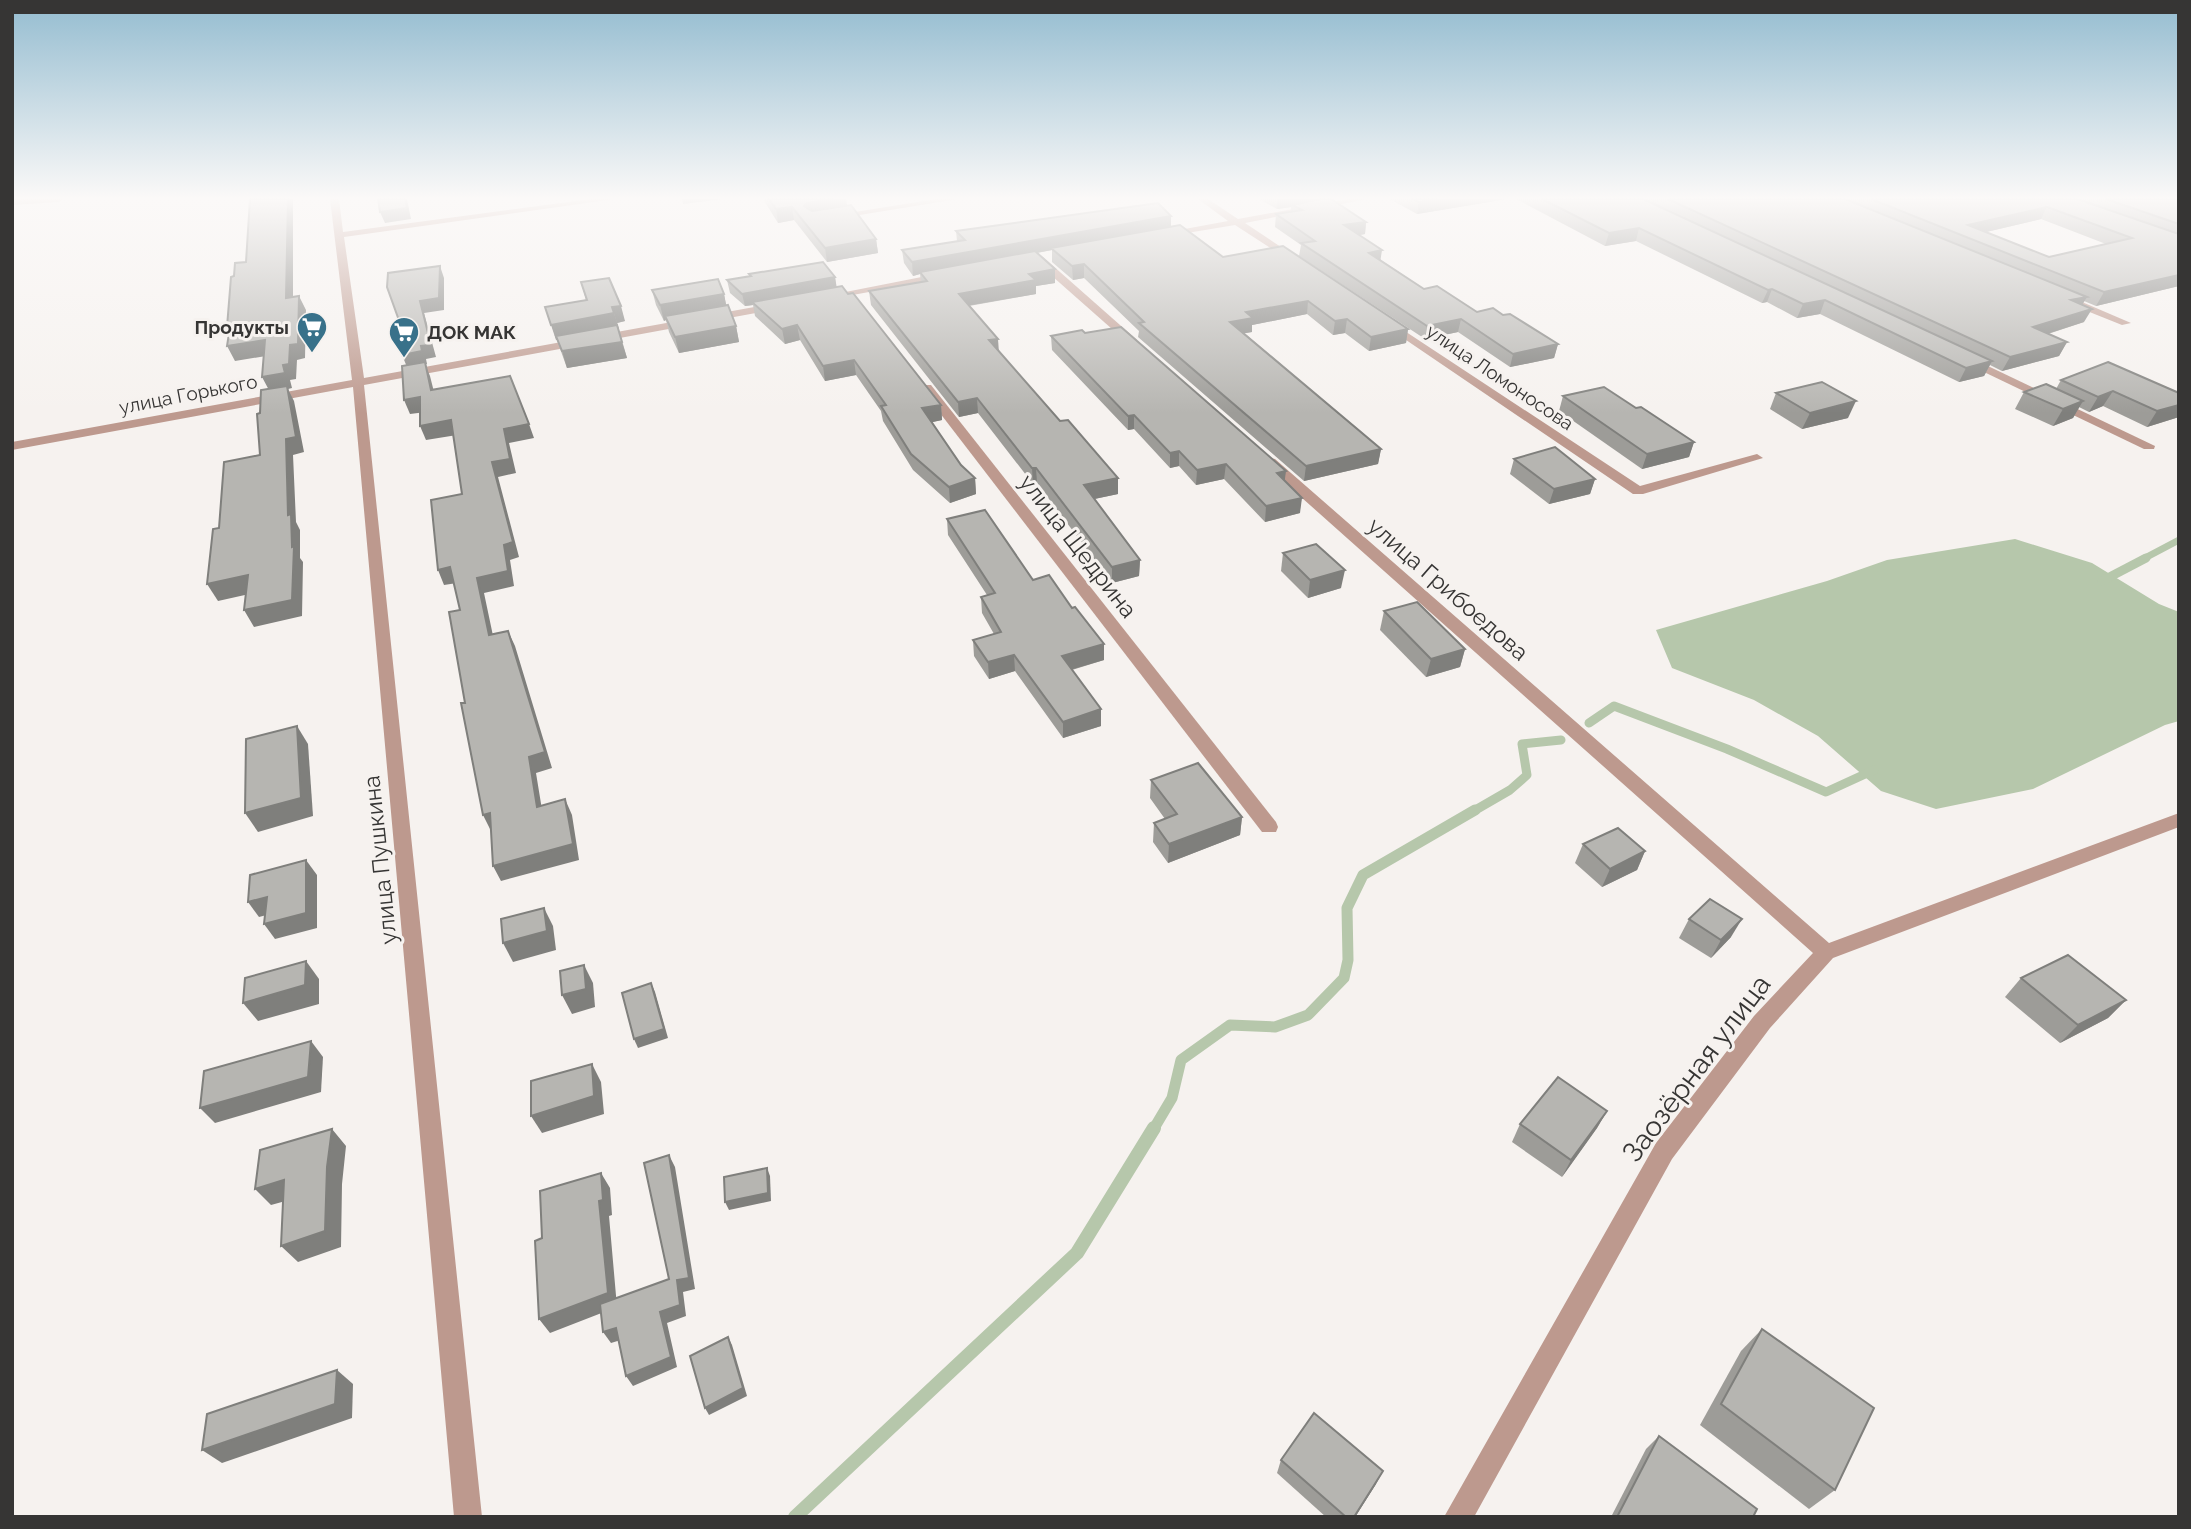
<svg xmlns="http://www.w3.org/2000/svg" width="2191" height="1529" viewBox="0 0 2191 1529" font-family="Raleway,sans-serif">
<style>
.water{fill:#b6c7ab}
.lines{fill:none;stroke-linecap:round;stroke-linejoin:round}
.stream-far3{stroke:#b6c7ab;stroke-width:7}
.stream-far2{stroke:#b6c7ab;stroke-width:9}
.stream-far1{stroke:#b6c7ab;stroke-width:11}
.stream{stroke:#b6c7ab;stroke-width:14}
.street{fill:#bd998e;fill-rule:evenodd}
.wall{fill:#9d9c98;fill-rule:evenodd}
.shaded-wall{fill:#7f7f7c}
.building{fill:#b6b5b1;stroke:#7f7f7c;stroke-width:2;fill-rule:evenodd}
.labels{text-anchor:middle;stroke-width:6;stroke-linejoin:round;paint-order:stroke}
.far-poi-label{font-size:19px;font-weight:bold;fill:#363534;stroke:#f6f2ef;text-anchor:end}
.far-street-label{font-size:19px;fill:#363534;stroke:#f6f2ef}
.street-label{font-size:23px;fill:#363534;stroke:#f6f2ef}
.near-street-label{font-size:28px;fill:#363534;stroke:#f6f2ef}
</style>
<rect width="100%" height="100%" fill="#f6f2ef"/>
<path class="water" d="M2015,539L2092,563L2159,604L2179,612V721L2165,725L2033,789L1936,809L1881,791L1818,736L1754,700L1672,668L1656,630L1827,581L1887,560Z"/>
<g class="lines">
<path class="stream-far3" d="M2143,559L2179,540"/>
<g class="stream-far2">
<path d="M2102,581L2146,558"/>
<path d="M1589,723L1614,706L1727,749L1826,792L1874,770"/>
<path d="M1472,812L1510,790L1527,775L1522,744L1561,740"/>
</g>
<path class="stream-far1" d="M1153,1130L1172,1098L1181,1060L1230,1025L1275,1027L1308,1015L1344,978L1348,960L1347,908L1363,875L1475,810"/>
<path class="stream" d="M795,1517L1077,1253L1154,1128"/>
<g class="street">
<path d="M12,199H64L59,202L12,205Z"/>
<path d="M330,199H339L343,232L591,199H615L344,237L364,378L777,303L782,306L777,309L364,385L482,1517H454L353,387L12,450V442L352,380Z"/>
<path d="M936,199H958L835,219L830,216Z"/>
<path d="M1198,199H1208L1238,219L1348,199H1367L1245,223L1299,259L1300,261L1295,264L1235,225L1163,237V233L1228,221Z"/>
<path d="M1035,257H1043L1137,340V344H1129L1035,261Z"/>
<path d="M942,273L947,276L946,278L825,300L820,297Z"/>
<path d="M2067,299H2075L2131,323L2122,325L2067,303Z"/>
<path d="M1388,320L1640,486L1757,454L1763,458L1643,494H1633L1384,325L1383,323Z"/>
<path d="M1961,357H1969L2155,446L2154,449H2144L1961,361Z"/>
<path d="M923,385H931L1276,822L1278,827L1276,832H1262L923,391Z"/>
<path d="M1270,458L1275,459L1829,943L2179,813V827L1833,958L1770,1028L1672,1159L1474,1517H1444L1656,1143L1754,1016L1813,953L1265,465L1263,462Z"/>
</g>
</g>
<g class="wall">
<path d="M763,199H846L847,206L876,239L878,253L827,262L794,220L778,223Z"/>
<path d="M1259,199H1316V200L1366,222L1365,234L1359,235L1381,260L1424,289L1477,312L1503,315L1558,344L1554,358L1510,367L1458,332L1425,339L1299,256L1301,245L1275,227L1276,214L1291,212V207L1277,209Z"/>
<path d="M1390,199H1507L1417,214Z"/>
<path d="M1516,199H2179V286L2096,306L2084,301L2082,305L2084,322L2048,334L2067,342L2059,356L2002,371L1990,365L1984,376L1959,382L1820,314L1797,318L1767,302L1762,303L1636,241L1605,246ZM2041,219L2106,244L2049,257L1986,232Z"/>
<path d="M1171,216V227L1223,257L1408,329L1406,343L1369,351L1345,333L1333,335L1307,314L1252,325V332L1244,333L1381,449L1378,464L1304,481L1138,337L1139,331L1084,278L1073,280L1052,262V250L1037,253L1055,269V283L1036,286V294L969,306L998,339V350L1060,421L1118,478V494L1094,499L1140,560L1139,576L1112,583L1037,483L1033,484L978,413L959,417L871,305L869,291L921,283L920,274L913,276L904,263L902,250L957,241L956,231Z"/>
<path d="M749,274L835,277L836,287L941,405L942,420L932,422L961,465L975,478L976,494L950,503L913,470L883,421L881,411L856,375L825,381L800,340L785,344L755,316L753,305L745,306L730,293L727,280L750,276Z"/>
<path d="M581,282L625,321L617,323L627,358L567,368L545,307L586,300Z"/>
<path d="M652,290L724,294L726,305L736,326L739,342L679,353L669,332L666,320L664,321L656,305Z"/>
<path d="M1085,333L1285,481L1300,513L1265,522L1224,479L1196,485L1179,466L1170,468L1134,429L1128,430L1052,350L1051,336Z"/>
<path d="M2061,380L2179,393V417L2147,427L2103,406L2089,412L2079,407L2073,418L2053,426L2015,409L2024,392L2056,389Z"/>
<path d="M1776,393L1848,418L1802,429L1770,409Z"/>
<path d="M1563,396L1636,408L1694,442L1689,457L1642,469L1559,411Z"/>
<path d="M1514,459L1595,479L1590,494L1549,504L1510,474Z"/>
<path d="M947,519L1033,580L1104,660L1072,670L1101,726L1063,738L1015,671L989,679L974,656L973,640L994,634L982,613L981,597L987,595L948,535Z"/>
<path d="M1283,553L1341,588L1308,598L1281,571Z"/>
<path d="M1384,611L1465,649L1460,667L1426,677L1380,630Z"/>
<path d="M1151,780L1242,817L1240,835L1168,863L1153,842L1154,823L1165,819L1150,798Z"/>
<path d="M1583,844L1645,851L1637,870L1602,887L1575,863Z"/>
<path d="M1689,919L1731,937L1711,958L1679,938Z"/>
<path d="M2021,978L2126,1000L2108,1018L2060,1043L2005,997Z"/>
<path d="M1607,1111L1597,1128L1562,1177L1512,1142L1520,1124Z"/>
<path d="M1762,1329L1835,1490L1809,1509L1700,1425L1741,1351Z"/>
<path d="M1659,1436L1753,1517H1611L1646,1449Z"/>
<path d="M1281,1460L1376,1484L1355,1517H1326L1277,1473Z"/>
</g>
<g class="shaded-wall">
<path d="M288,199H293V312L286,298Z"/>
<path d="M405,199H407L411,219L385,223L380,212Z"/>
<path d="M682,199H725L683,204Z"/>
<path d="M835,199H846L847,210L809,216L804,206L807,203Z"/>
<path d="M1278,199H1316V202L1292,205L1291,207L1277,209Z"/>
<path d="M1438,199H1507L1417,214L1419,202Z"/>
<path d="M792,207L794,220L778,223L776,209Z"/>
<path d="M2047,207L2041,219L1965,237L1968,225Z"/>
<path d="M1171,216V229L1051,248L1052,250L921,274L920,272V274L913,276L912,262Z"/>
<path d="M1366,222L1365,234L1343,238L1344,225Z"/>
<path d="M1639,228L1636,241L1605,246L1609,233Z"/>
<path d="M876,239L878,253L827,262L825,248Z"/>
<path d="M1382,250L1380,263L1369,253Z"/>
<path d="M1084,264V278L1073,280L1072,266Z"/>
<path d="M440,266L444,278V310L424,313L436,357L426,359L427,364H425L430,376L437,404L407,367L402,355L421,346L420,301Z"/>
<path d="M1055,269V283L1036,286V294L960,307L959,294L1029,274Z"/>
<path d="M2179,275V286L2096,306L2104,292Z"/>
<path d="M835,277L837,289L752,302L753,305L745,306L742,294Z"/>
<path d="M1772,289L1767,302L1762,303L1768,290Z"/>
<path d="M724,294L727,309L665,316L666,320L664,321L660,305Z"/>
<path d="M299,296L306,310L305,358L297,360L296,379L290,380L292,388L288,389L294,401L304,452L293,455L296,522L300,530V558L303,562L302,616L254,627L244,610L292,547L270,392L262,377L283,365L290,345Z"/>
<path d="M2087,297L2079,310L2071,300Z"/>
<path d="M1825,300L1820,314L1797,318L1803,304Z"/>
<path d="M1308,301L1307,314L1252,325V332L1229,336L1230,322L1246,312Z"/>
<path d="M621,306L625,321L617,323L612,307Z"/>
<path d="M2092,309L2084,322L2025,341L2033,327Z"/>
<path d="M614,313L619,329L556,340L551,325Z"/>
<path d="M1347,319L1345,333L1333,335L1335,321Z"/>
<path d="M1461,319L1458,332L1425,339L1427,326Z"/>
<path d="M797,325L800,340L785,344L782,329Z"/>
<path d="M736,326L739,342L679,353L675,337Z"/>
<path d="M1408,329L1406,343L1369,351L1371,337Z"/>
<path d="M998,339L999,353L989,340Z"/>
<path d="M265,340L272,355L235,361L227,346Z"/>
<path d="M622,342L627,358L567,368L562,351Z"/>
<path d="M2067,342L2059,356L2002,371L2010,357Z"/>
<path d="M1558,344L1554,358L1510,367L1513,354Z"/>
<path d="M854,360L856,375L825,381L823,366Z"/>
<path d="M1992,361L1984,376L1959,382L1966,368Z"/>
<path d="M2113,391L2103,406L2089,412L2098,397Z"/>
<path d="M420,397L426,412L410,414L404,400Z"/>
<path d="M977,398L978,413L959,417L958,402Z"/>
<path d="M1856,401L1848,418L1802,429L1810,413Z"/>
<path d="M2083,401L2073,418L2053,426L2063,409Z"/>
<path d="M941,405L942,420L924,424L922,408Z"/>
<path d="M2179,405V417L2147,427L2157,411Z"/>
<path d="M1134,415V429L1128,430V416Z"/>
<path d="M451,420L457,435L426,440L420,426Z"/>
<path d="M529,424L534,438L509,443L516,473L498,477L519,557L510,560L514,586L484,593L496,650L489,635L477,578L504,545L492,462L504,429Z"/>
<path d="M1694,442L1689,457L1642,469L1647,454Z"/>
<path d="M1381,449L1378,464L1304,481L1306,466Z"/>
<path d="M1179,451V466L1170,468V453Z"/>
<path d="M1226,464L1224,479L1196,485L1197,470Z"/>
<path d="M1032,468H1036L1037,483L1033,484Z"/>
<path d="M1286,471L1284,486L1277,473Z"/>
<path d="M975,478L976,494L950,503L949,487Z"/>
<path d="M1118,478V494L1085,501L1084,485Z"/>
<path d="M1595,479L1590,494L1549,504L1554,489Z"/>
<path d="M1302,498L1300,513L1265,522L1266,506Z"/>
<path d="M1140,560L1139,576L1112,583V567Z"/>
<path d="M450,567L457,583L444,585L438,570Z"/>
<path d="M1345,570L1341,588L1308,598L1310,580Z"/>
<path d="M248,575L258,592L218,601L207,584Z"/>
<path d="M508,631L515,646L552,768L536,773L544,822L537,807Z"/>
<path d="M1104,644V660L1063,672L1062,656Z"/>
<path d="M1465,649L1460,667L1426,677L1431,659Z"/>
<path d="M1014,655L1015,671L989,679L988,662Z"/>
<path d="M1101,709V726L1063,738V722Z"/>
<path d="M297,726L308,744L313,816L258,832L245,813Z"/>
<path d="M565,799L572,815L579,860L501,881L493,866Z"/>
<path d="M490,813L498,829L491,831L483,815Z"/>
<path d="M1242,817L1240,835L1168,863L1169,844Z"/>
<path d="M1645,851L1637,870L1602,887L1610,869Z"/>
<path d="M306,860L317,875V928L275,939L264,924Z"/>
<path d="M267,897L278,912L259,917L248,902Z"/>
<path d="M544,908L553,926L556,950L513,962L503,943Z"/>
<path d="M1742,919L1731,937L1711,958L1721,940Z"/>
<path d="M306,961L319,979V1004L258,1021L243,1003Z"/>
<path d="M584,965L593,983L595,1007L572,1014L562,995Z"/>
<path d="M651,983L655,992L668,1038L638,1048L634,1039Z"/>
<path d="M2126,1000L2108,1018L2060,1043L2078,1025Z"/>
<path d="M311,1041L323,1057L321,1092L215,1123L200,1108Z"/>
<path d="M592,1064L601,1082L604,1114L542,1133L531,1116Z"/>
<path d="M1607,1111L1597,1128L1562,1177L1571,1160Z"/>
<path d="M332,1129L346,1146L342,1184L341,1247L298,1262L281,1246L327,1167Z"/>
<path d="M669,1155L675,1167L695,1289L683,1292L686,1316L667,1323L677,1367L633,1386L626,1376L677,1280Z"/>
<path d="M767,1168L770,1176L771,1201L729,1210L725,1202Z"/>
<path d="M601,1173L610,1188L612,1215L609,1216L617,1307L550,1333L539,1319L599,1201Z"/>
<path d="M284,1180L300,1197L271,1205L255,1189Z"/>
<path d="M616,1328L624,1339L611,1343L603,1332Z"/>
<path d="M728,1337L732,1345L747,1396L709,1415L705,1408Z"/>
<path d="M337,1370L353,1384L352,1418L222,1463L202,1450Z"/>
<path d="M1383,1471L1376,1484L1355,1517H1354Z"/>
</g>
<g class="building">
<path d="M250,199H288L286,298L299,296L298,344L290,345L289,364L283,365L285,373L262,377L265,340L227,346L230,327H227L231,277L234,276L235,263L246,262Z"/>
<path d="M378,199H405L407,208L380,212Z"/>
<path d="M769,199H835L807,203L804,206L812,211L851,205L876,239L825,248L792,207L776,209Z"/>
<path d="M1321,199H1331L1366,222L1344,225L1382,250L1369,253L1424,289L1437,286L1477,312L1493,308L1503,315L1510,314L1558,344L1513,354L1461,319L1427,326L1301,243L1315,241L1276,214L1302,210L1292,205Z"/>
<path d="M1414,199H1438L1419,202Z"/>
<path d="M1542,199H1643L1992,361L1966,368L1825,300L1803,304L1772,289L1768,290L1639,228L1609,233Z"/>
<path d="M1668,199H1845L2087,297L2071,300L2092,309L2033,327L2067,342L2010,357Z"/>
<path d="M1871,199H2077L2179,234V275L2104,292ZM2047,207L2132,238L2049,257L1968,225Z"/>
<path d="M2106,199H2179V224Z"/>
<path d="M1158,203L1171,216L912,262L902,250L965,240L956,231Z"/>
<path d="M1180,225L1223,257L1283,246L1408,329L1371,337L1347,319L1335,321L1308,301L1246,312L1253,318L1230,322L1381,449L1306,466L1139,323L1144,322L1084,264L1072,266L1051,248Z"/>
<path d="M1035,251L1055,269L1029,274L1036,280L959,294L998,339L989,340L1060,421L1068,420L1118,478L1084,485L1140,560L1112,567L1036,468H1032L977,398L958,402L869,291L927,281L920,272Z"/>
<path d="M823,262L835,277L742,294L727,280L751,276L749,274Z"/>
<path d="M440,266L439,298L420,301L431,345L421,346L422,351L402,355L401,326L387,287L388,273Z"/>
<path d="M609,278L621,306L612,307L614,313L551,325L545,307L587,300L581,282Z"/>
<path d="M718,279L724,294L660,305L652,290Z"/>
<path d="M842,286L848,294L853,293L941,405L922,408L961,465L975,478L949,487L911,454L881,406L886,405L854,360L823,366L797,325L782,329L752,302Z"/>
<path d="M728,305L736,326L675,337L665,316Z"/>
<path d="M617,325L622,342L562,351L556,336Z"/>
<path d="M1121,327L1286,471L1277,473L1302,498L1266,506L1226,464L1197,470L1179,451L1170,453L1134,415L1128,416L1051,336L1082,330L1085,333Z"/>
<path d="M425,362L431,390L510,376L529,424L504,429L510,459L492,462L513,542L504,545L508,571L477,578L489,635L508,631L545,752L529,757L537,807L565,799L573,844L493,866L490,813L483,815L461,703H465L449,612L460,610L450,567L438,570L431,500L462,494L451,420L420,426V397L404,400L402,366Z"/>
<path d="M2108,362L2179,393V405L2157,411L2113,391L2098,397L2061,380Z"/>
<path d="M1822,382L1856,401L1810,413L1776,393Z"/>
<path d="M2046,384L2083,401L2063,409L2024,392Z"/>
<path d="M287,386L296,437L286,439L288,515L291,514L292,547L294,546L292,600L244,610L248,575L207,584L213,529L219,528L224,462L260,455L257,414L260,413L261,390Z"/>
<path d="M1604,387L1636,408L1641,407L1694,442L1647,454L1563,396Z"/>
<path d="M1555,447L1595,479L1554,489L1514,459Z"/>
<path d="M985,510L1033,580L1049,575L1072,608L1075,607L1104,644L1062,656L1101,709L1063,722L1014,655L988,662L973,640L1001,632L981,597L995,593L947,519Z"/>
<path d="M1316,544L1345,570L1310,580L1283,553Z"/>
<path d="M1417,602L1465,649L1431,659L1384,611Z"/>
<path d="M297,726L301,798L245,813L246,739Z"/>
<path d="M1198,763L1242,817L1169,844L1154,823L1177,814L1151,780Z"/>
<path d="M1618,828L1645,851L1610,869L1583,844Z"/>
<path d="M306,860V913L264,924L267,897L248,902L250,875Z"/>
<path d="M1710,899L1742,919L1721,940L1689,919Z"/>
<path d="M544,908L547,931L503,943L501,919Z"/>
<path d="M2068,955L2126,1000L2078,1025L2021,978Z"/>
<path d="M306,961L305,985L243,1003L245,978Z"/>
<path d="M584,965L586,989L562,995L560,971Z"/>
<path d="M651,983L664,1029L634,1039L622,993Z"/>
<path d="M311,1041L308,1077L200,1108L204,1071Z"/>
<path d="M592,1064L594,1096L531,1116V1081Z"/>
<path d="M1558,1077L1607,1111L1571,1160L1520,1124Z"/>
<path d="M332,1129L327,1167L325,1231L281,1246L284,1180L255,1189L260,1150Z"/>
<path d="M669,1155L689,1278L677,1280L680,1305L660,1312L671,1357L626,1376L616,1328L603,1332L600,1304L669,1279L644,1163Z"/>
<path d="M767,1168L768,1193L725,1202L724,1177Z"/>
<path d="M601,1173L603,1200L599,1201L608,1293L539,1319L535,1241L542,1238L540,1191Z"/>
<path d="M1762,1329L1874,1408L1835,1490L1721,1404Z"/>
<path d="M728,1337L743,1388L705,1408L690,1356Z"/>
<path d="M337,1370L335,1404L202,1450L207,1414Z"/>
<path d="M1314,1413L1383,1471L1354,1517H1346L1281,1460Z"/>
<path d="M1659,1436L1757,1509L1753,1517H1617Z"/>
</g>
<linearGradient id="sky" x2="0" y2="1"><stop stop-color="#94bcd0"/><stop offset="0.48" stop-color="#fbf9f8"/><stop offset="1" stop-color="#fbf9f8" stop-opacity="0"/></linearGradient>
<rect width="2191" height="413" fill="url(#sky)"/>
<defs>
<g id="supermarket-pin" transform="scale(1.575)"><path d="M0 17L-7.5 6A9.5 9.5 0 1 1 7.5 6Z" fill="#38718a" stroke="#f6f2ef"/><path d="M-6-5.5h2.5l.6 2H6L4.5 2H-2.5L-4.4-4H-6ZM-1.5 3.2a1.3 1.3 0 1 0 .1 0ZM3 3.2a1.3 1.3 0 1 0 .1 0Z" fill="#fff"/></g>
</defs>
<g fill-rule="evenodd">
<use href="#supermarket-pin" x="312" y="327"/>
<use href="#supermarket-pin" x="404" y="332"/>
</g>
<g class="labels">
<g class="far-poi-label">
<text x="289" y="334">Продукты</text>
<text x="427" y="339" text-anchor="start">ДОК МАК</text>
</g>
<g class="far-street-label">
<text transform="translate(1500 377) rotate(34)" y="7">улица Ломоносова</text>
<text transform="translate(188 394) rotate(-11)" y="7">улица Горького</text>
</g>
<g class="street-label">
<text transform="translate(1078 546) rotate(52)" y="8">улица Щедрина</text>
<text transform="translate(1448 589) rotate(41)" y="8">улица Грибоедова</text>
<text transform="translate(380 860) rotate(-96)" y="8">улица Пушкина</text>
</g>
<g class="near-street-label">
<text transform="translate(1696 1068) rotate(-53)" y="10">Заозёрная улица</text>
</g>
</g>
<rect width="2191" height="1529" fill="none" stroke="#363534" stroke-width="28"/>
</svg>
